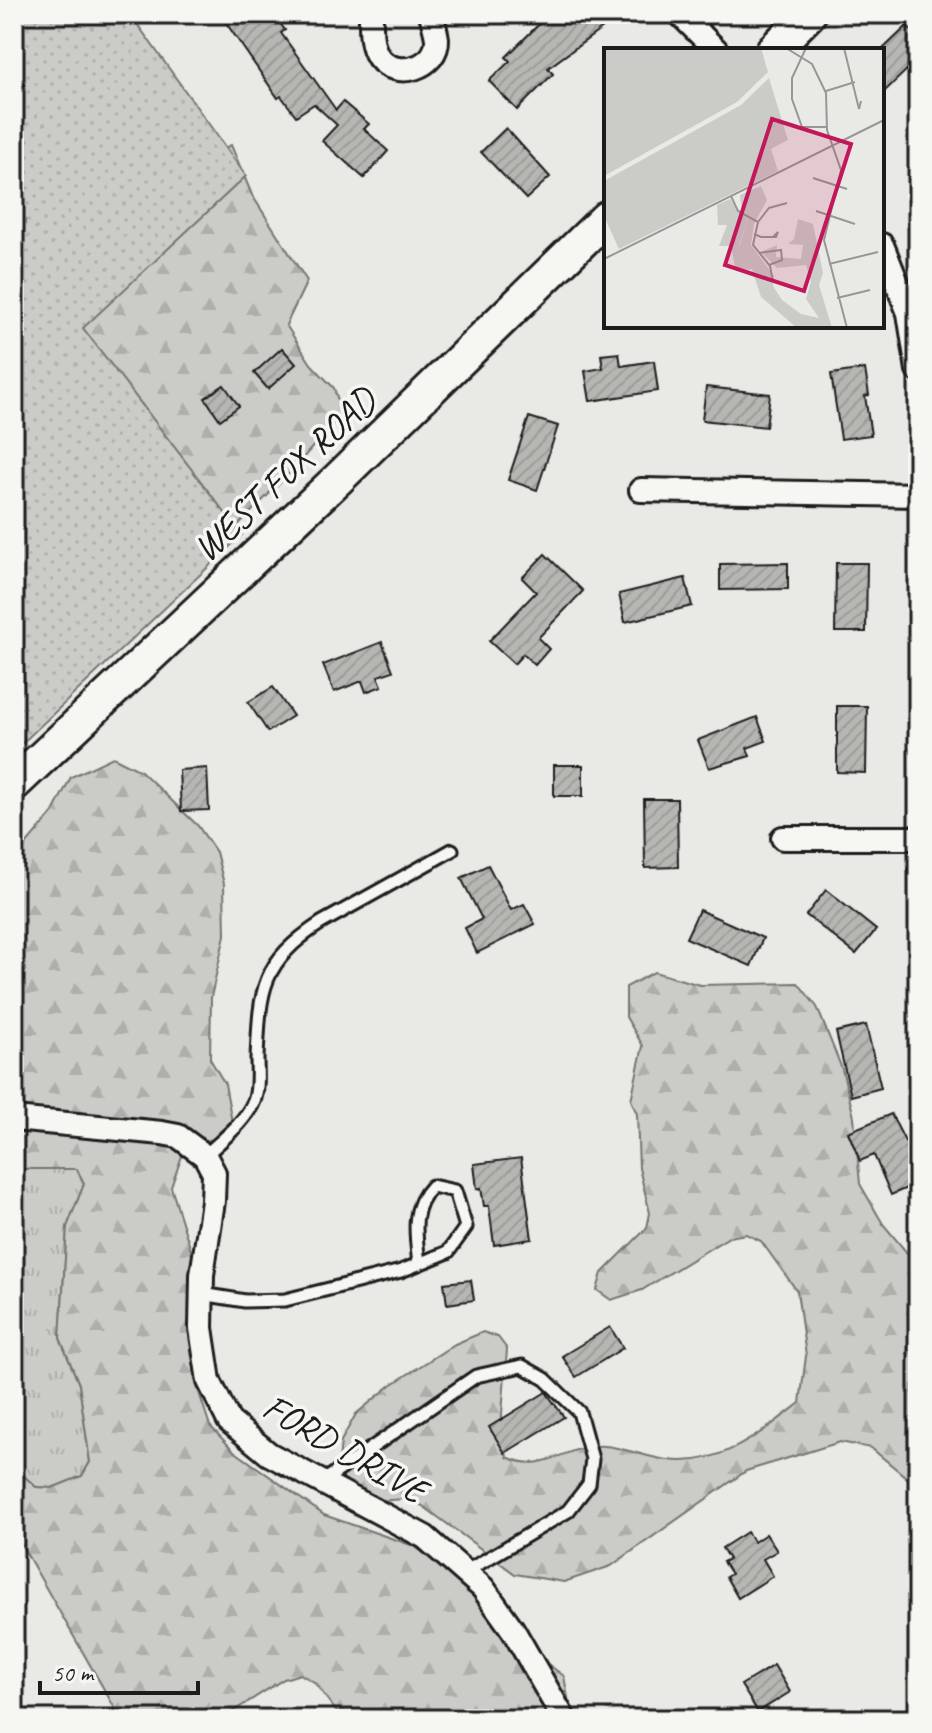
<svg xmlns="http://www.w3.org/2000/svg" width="932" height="1733" viewBox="0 0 932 1733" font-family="Caveat,sans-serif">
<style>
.grass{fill:url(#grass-tufts);stroke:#747472;stroke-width:2}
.forest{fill:url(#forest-firs);stroke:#747472;stroke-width:2}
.park{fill:url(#park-dots);stroke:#747472;stroke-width:2}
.building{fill:url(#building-hatch);stroke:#1c1c1c;stroke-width:2}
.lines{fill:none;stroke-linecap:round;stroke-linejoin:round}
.lane-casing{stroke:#1c1c1c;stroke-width:17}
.street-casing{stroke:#1c1c1c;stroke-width:28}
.secondary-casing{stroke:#1c1c1c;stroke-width:38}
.lane{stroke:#f6f6f2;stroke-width:11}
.street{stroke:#f6f6f2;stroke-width:22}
.secondary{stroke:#f6f6f2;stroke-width:32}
.labels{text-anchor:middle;stroke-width:7;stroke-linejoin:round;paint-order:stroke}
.street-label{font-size:38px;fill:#1c1c1c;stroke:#f6f6f2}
.inset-road{fill:none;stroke:#979795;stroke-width:2}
.view{fill:#c2185b;fill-opacity:0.15;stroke:#c2185b;stroke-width:4}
.inset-edge{fill:none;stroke:#1c1c1c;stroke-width:4}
</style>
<defs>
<pattern id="grass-tufts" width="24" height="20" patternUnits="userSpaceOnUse" patternTransform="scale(2)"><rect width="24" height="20" fill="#cbcbc7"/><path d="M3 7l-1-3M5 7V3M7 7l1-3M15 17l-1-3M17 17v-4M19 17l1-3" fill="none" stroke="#aeaeaa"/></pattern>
<pattern id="forest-firs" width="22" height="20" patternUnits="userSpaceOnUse" patternTransform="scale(2)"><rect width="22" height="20" fill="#cbcbc7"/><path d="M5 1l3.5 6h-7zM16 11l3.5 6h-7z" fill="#aeaeaa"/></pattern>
<pattern id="park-dots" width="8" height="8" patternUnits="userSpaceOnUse" patternTransform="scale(2)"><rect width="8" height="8" fill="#cbcbc7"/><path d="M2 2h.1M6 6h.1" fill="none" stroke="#aeaeaa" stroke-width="1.8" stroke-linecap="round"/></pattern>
<pattern id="building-hatch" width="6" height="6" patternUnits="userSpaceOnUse" patternTransform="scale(2)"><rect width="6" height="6" fill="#b6b6b3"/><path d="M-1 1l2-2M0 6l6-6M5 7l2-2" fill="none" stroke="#9c9c99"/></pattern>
</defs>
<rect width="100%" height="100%" fill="#e9e9e5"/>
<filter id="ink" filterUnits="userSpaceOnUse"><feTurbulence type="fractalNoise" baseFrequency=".0125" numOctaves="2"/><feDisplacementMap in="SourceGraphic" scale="16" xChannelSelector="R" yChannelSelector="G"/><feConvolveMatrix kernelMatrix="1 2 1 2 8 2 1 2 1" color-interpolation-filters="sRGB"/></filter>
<g filter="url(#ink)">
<path class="grass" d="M14,1169H77L84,1184L67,1227L60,1338L79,1384L90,1462L82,1476L52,1488L36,1487L14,1467Z"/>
<g class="forest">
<path d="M14,119L203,157L231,145L252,195L307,281L286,325L311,364L334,388L342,413L289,474L214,549L104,635Z"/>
<path d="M113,757L141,771L198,826L216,852L224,884L225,935L211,997L210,1059L225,1084L232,1122L219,1137L194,1145L182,1156L171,1187L194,1260L190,1308L195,1380L210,1426L234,1451L324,1515L414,1546L478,1592L515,1640L564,1676L572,1719H342L314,1682L300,1674L284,1679L221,1719H121L14,1532V1467L36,1487L52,1488L82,1476L90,1462L79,1384L60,1338L67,1227L84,1184L77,1169H14V1126L27,1111L14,1108V859L52,814L71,777Z"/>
<path d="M654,972L700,985L798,983L817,1007L842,1069L854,1117L860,1184L883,1224L918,1266V1487L871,1448L840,1442L746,1471L611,1566L564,1582L515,1574L423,1506L407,1499L374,1501L347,1485L338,1471L341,1441L356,1414L391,1385L455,1344L483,1332L498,1337L507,1349L501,1427L507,1457C543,1474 562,1448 596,1446C615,1444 648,1458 668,1460C721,1467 761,1433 800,1403L806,1356L797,1291L761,1241L746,1234L729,1237L642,1290L611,1300L597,1290L602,1273L647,1228L650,1213L639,1168L637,1114L631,1100L643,1046L626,1017V987Z"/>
</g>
<path class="park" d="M14,14H130L246,176L83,328L242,535L14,751Z"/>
<g class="building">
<path d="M220,14H273L285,30L281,33L336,110L343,102L369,124L364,129L388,151L364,178L322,141L337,125L314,104L296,116L281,96L278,98Z"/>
<path d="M549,14H622L548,68L553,74L517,110L489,81L510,61L506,57Z"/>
<path d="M907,26L918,37V59L882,94V50Z"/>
<path d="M506,128L550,177L526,199L481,152Z"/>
<path d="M282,348L296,364L268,389L254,373Z"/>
<path d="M619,353L621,366L654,361L658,391L590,401L585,371L603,368L601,355Z"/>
<path d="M865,369L869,395L865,396L871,435L841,439L831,374Z"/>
<path d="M224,385L239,406L220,420L205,398Z"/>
<path d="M706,387L770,394L766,427L702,420Z"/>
<path d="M529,417L558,426L537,490L508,480Z"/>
<path d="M545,554L583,591L538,638L549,649L535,665L523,654L514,664L489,641L536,592L522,578Z"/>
<path d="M788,563V589L720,590V564Z"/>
<path d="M836,563H867L866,632H835Z"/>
<path d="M685,578L692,606L625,622L619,594Z"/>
<path d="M382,642L393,671L378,676L382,686L366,692L362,681L334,692L323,665Z"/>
<path d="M273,687L293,716L268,732L248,702Z"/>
<path d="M837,706H867L866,773L837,772Z"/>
<path d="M757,717L766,741L747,748L750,756L709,768L698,740Z"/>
<rect x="554" y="765" width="29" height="31"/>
<path d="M207,768L209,810L181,811L179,770Z"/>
<path d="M644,799H677L678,867L645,868Z"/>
<path d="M488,865L511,910L524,904L535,924L477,953L465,928L482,919L461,878Z"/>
<path d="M826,890L876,930L856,954L806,915Z"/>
<path d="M699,910L763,938L751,966L686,938Z"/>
<path d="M866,1025L881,1088L851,1096L836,1032Z"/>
<path d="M891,1114L915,1161L911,1163L918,1178V1183L891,1195L874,1155L860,1161L848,1132Z"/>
<path d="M521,1158L532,1239L494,1245L489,1206H484L481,1188L477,1189L474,1164Z"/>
<path d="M471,1280L474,1300L447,1304L444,1283Z"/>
<path d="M610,1327L623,1348L576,1377L562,1356Z"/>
<path d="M546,1392L564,1417L505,1453L489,1427Z"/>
<path d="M747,1532L754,1542L766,1534L777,1551L763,1559L773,1576L738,1598L726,1577L731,1574L723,1562L729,1559L722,1548Z"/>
<path d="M774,1665L790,1692L758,1712L741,1685Z"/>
</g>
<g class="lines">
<g class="lane-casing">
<g id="lane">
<path d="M205,1156C221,1140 245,1123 254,1101C259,1088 257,1072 257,1058C260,990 260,963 321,923L452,850"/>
<path d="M202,1294L245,1301L285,1300L401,1271L448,1252L466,1227L455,1191L432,1186C410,1209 416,1234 419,1264"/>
<path d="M322,1482L476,1376L522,1366L545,1379L579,1412L592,1459L589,1484L568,1511L465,1572"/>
</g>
</g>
<g class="street-casing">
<g id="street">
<path d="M371,14C371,28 370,46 379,58C396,80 438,68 437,39C436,31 433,22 431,14"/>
<path d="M680,14L716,50"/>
<path d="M882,245L909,313L918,370"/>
<path d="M641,490L918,495"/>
<path d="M783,838H918"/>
<path d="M14,1119L162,1133L178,1136L205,1156L214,1173L213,1201L202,1275L201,1328L209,1381L229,1421L269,1454L425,1537L483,1588L513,1630L564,1719"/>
</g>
</g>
<g class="secondary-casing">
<g id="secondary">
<path d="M773,50L809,14"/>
<path d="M14,784L338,479L606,218"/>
</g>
</g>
<use href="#lane" class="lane"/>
<use href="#street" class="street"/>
<use href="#secondary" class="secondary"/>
</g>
</g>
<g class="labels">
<g class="street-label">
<text transform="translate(284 474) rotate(-43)" y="13">WEST FOX ROAD</text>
<text transform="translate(345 1448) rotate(30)" y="13">FORD DRIVE</text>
</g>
</g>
<g transform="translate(604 48)">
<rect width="280" height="280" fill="#e9e9e5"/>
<path d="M126,151L143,173L135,198H115L123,177H114L113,157Z" fill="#cbcbc7"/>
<path d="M157,138L163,152L150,176L147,197L170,228L169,238L178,252L197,266L215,270L202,251L207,233L202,217L173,220L157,204L173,197L172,209L197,211L199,197L184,196L190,191L194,171L209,176L219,225L215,237L228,280H193L157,249L148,221L132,223L127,199L118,196L136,197L143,172L128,162L138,164L136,147Z" fill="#cbcbc7"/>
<path d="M0,0H157L164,24L133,54L0,128ZM165,30L184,92L167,101L174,123L15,201L0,168V133L137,57Z" fill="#cbcbc7"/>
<path class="inset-road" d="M182,0L208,16L222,45L223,82L237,122L220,192L243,280M202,0L188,30V51L198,79H222M240,0L255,61L257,53M222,43L251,34M209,130L243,141M127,148L134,163L154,174L149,197L166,218L169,234M212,163L251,176M154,174L165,160L183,155M150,186L157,189H172L174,184L169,189M155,205L177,202L178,212L165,217M0,211L280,72M225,216L274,204M233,250L266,242"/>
<path class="view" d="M168,71L247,96L200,243L121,217Z"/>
<rect width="280" height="280" class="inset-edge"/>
</g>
<rect width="932" height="1733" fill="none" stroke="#f6f6f2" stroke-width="48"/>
<rect x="24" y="24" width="884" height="1685" fill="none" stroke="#1c1c1c" stroke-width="3" filter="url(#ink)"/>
<path d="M40 1681v12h158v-12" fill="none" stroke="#1c1c1c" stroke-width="4"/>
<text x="52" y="1681" font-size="24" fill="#1c1c1c" stroke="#f6f6f2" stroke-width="6" paint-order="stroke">50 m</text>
</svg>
